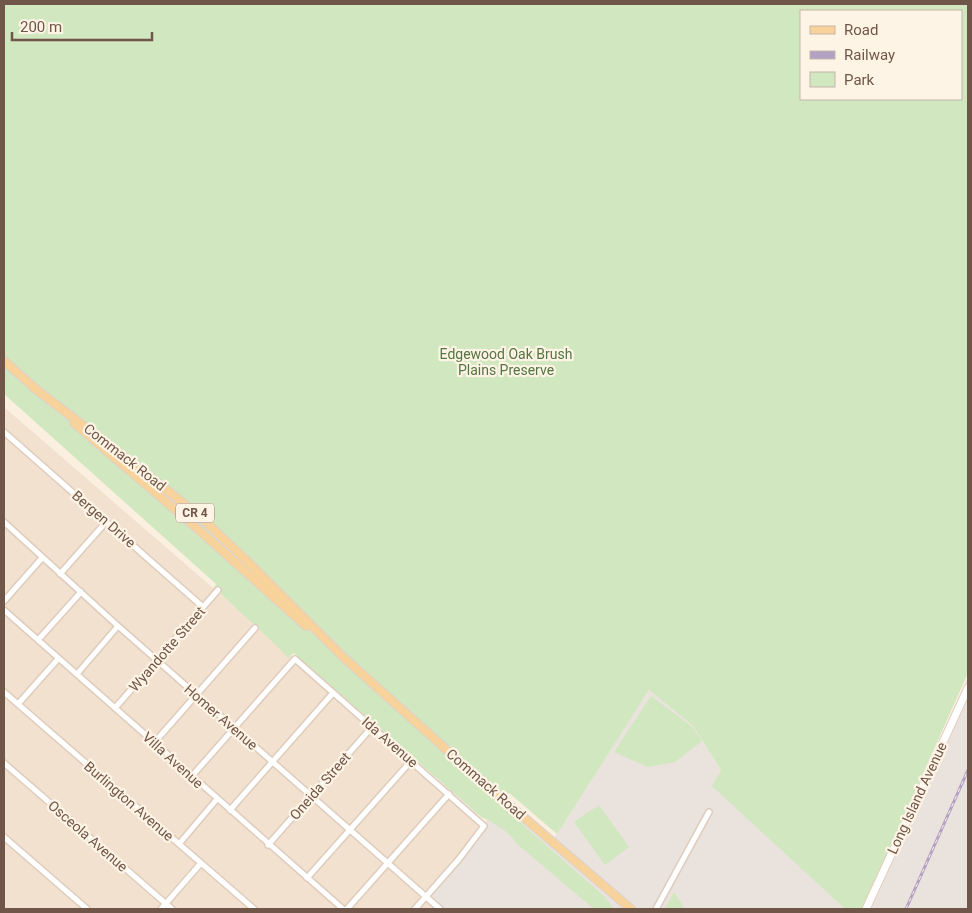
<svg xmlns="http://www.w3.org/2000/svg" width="972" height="913" viewBox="0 0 972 913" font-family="Roboto,sans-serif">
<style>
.residential{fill:#f2e1cf}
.industrial{fill:#eae2dc}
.green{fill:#d1e7c0;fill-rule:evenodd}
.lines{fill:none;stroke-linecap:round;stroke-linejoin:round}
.street-casing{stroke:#deccbd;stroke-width:8}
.secondary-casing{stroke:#e5cebd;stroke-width:9}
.primary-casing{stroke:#dad3d0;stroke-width:10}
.street{stroke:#fff;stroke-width:5}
.secondary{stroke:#fff;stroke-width:7}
.primary{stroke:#f8d29b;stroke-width:8}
.rail-casing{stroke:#b2a1c3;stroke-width:3}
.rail{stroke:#fef4e6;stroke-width:1;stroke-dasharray:4;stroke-linecap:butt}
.labels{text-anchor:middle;stroke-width:4.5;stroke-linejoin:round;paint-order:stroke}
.shield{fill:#fef4e6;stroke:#9b8578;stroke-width:1}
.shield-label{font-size:12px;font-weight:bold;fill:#705649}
.park-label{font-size:14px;fill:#537642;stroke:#fef4e6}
.street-label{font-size:14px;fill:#705649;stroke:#fef4e6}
</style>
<rect width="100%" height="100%" fill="#fbf0e0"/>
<path class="residential" d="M4,407L488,826L426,897L439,909H4Z"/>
<g class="industrial">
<path d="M968,677V909H862Z"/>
<path d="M649,690L693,726L721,770L713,785L845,909H439L425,897L488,826L486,821L507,797L554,838Z"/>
</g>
<g class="green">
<path d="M4,4H968V673L878,874L867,902L862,909H845L712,786L721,770L693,726L649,690L557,834L509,793L498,803L604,896L614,909H594L517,844C508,831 495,823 481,817L298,657L294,653L288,658L275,644L214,588L216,584L4,394ZM801,11H961V99H801Z"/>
<path d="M651,696L691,726L702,741L675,762L648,767L614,752Z"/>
<path d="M599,805L629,847L605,865L574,822Z"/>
<path d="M674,892L685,909H665Z"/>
</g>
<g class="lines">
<g class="street-casing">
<g id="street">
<path d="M4,432L203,607"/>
<path d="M4,522L118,626L440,909"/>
<path d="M60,574L106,522"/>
<path d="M4,601L42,558"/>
<path d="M4,610L343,909"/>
<path d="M38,640L81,592"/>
<path d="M77,674L118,626"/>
<path d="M4,692L254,909"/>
<path d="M18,704L58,659"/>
<path d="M115,708L218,590"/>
<path d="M154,743L255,628"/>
<path d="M4,763L172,909"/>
<path d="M192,776L295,659L484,826L459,859L415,909"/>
<path d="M230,810L333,693"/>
<path d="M4,837L87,909"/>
<path d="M179,844L217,799"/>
<path d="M268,845L372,727"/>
<path d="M307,878L411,761"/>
<path d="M161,909L201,863"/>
<path d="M347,909L449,794"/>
<path d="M656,909L709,812"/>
</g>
</g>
<g class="secondary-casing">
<path id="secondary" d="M866,909L968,688"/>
</g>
<g class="primary-casing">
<g id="primary">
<path d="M4,361L37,390"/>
<path d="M33,387L172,494L206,522L249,563L342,656L487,786L631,909"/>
<path d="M74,423L199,530L306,626"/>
</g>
</g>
<use href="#street" class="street"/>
<use href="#secondary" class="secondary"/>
<use href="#primary" class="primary"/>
<g class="rail-casing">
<path id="rail" d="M906,909L968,770"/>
</g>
<use href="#rail" class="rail"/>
</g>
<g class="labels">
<rect class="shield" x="176" y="503.5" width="38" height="19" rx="4"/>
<g class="shield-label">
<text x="195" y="517">CR 4</text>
</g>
<g class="park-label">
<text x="506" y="359">Edgewood Oak Brush<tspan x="506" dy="16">Plains Preserve</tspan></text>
</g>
<g class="street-label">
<text transform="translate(125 457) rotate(38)" y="5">Commack Road</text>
<text transform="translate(104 519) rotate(41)" y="5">Bergen Drive</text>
<text transform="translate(167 649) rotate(-49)" y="5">Wyandotte Street</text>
<text transform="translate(221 717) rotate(41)" y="5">Homer Avenue</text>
<text transform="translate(390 742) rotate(41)" y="5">Ida Avenue</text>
<text transform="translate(173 760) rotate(42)" y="5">Villa Avenue</text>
<text transform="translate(486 784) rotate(41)" y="5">Commack Road</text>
<text transform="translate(320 786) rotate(-49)" y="5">Oneida Street</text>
<text transform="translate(917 798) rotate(-65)" y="5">Long Island Avenue</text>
<text transform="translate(129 801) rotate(41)" y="5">Burlington Avenue</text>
<text transform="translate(88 836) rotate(41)" y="5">Osceola Avenue</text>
</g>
</g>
<rect width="972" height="913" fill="none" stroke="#705649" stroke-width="10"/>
<rect x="800" y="10" width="162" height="90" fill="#fef4e6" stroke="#c5b5a7"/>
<rect x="810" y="26" width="25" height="8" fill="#f8d29b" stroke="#c5b5a7"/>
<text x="844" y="35" font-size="15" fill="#705649">Road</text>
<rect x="810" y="51" width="25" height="8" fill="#b2a1c3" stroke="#c5b5a7"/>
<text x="844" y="60" font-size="15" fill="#705649">Railway</text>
<rect x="810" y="72" width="25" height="15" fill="#d1e7c0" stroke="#c5b5a7"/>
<text x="844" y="85" font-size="15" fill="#705649">Park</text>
<path d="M12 32v8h140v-8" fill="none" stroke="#705649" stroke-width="2.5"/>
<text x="20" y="32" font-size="15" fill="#705649" stroke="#fef4e6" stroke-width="4" paint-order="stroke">200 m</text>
</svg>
